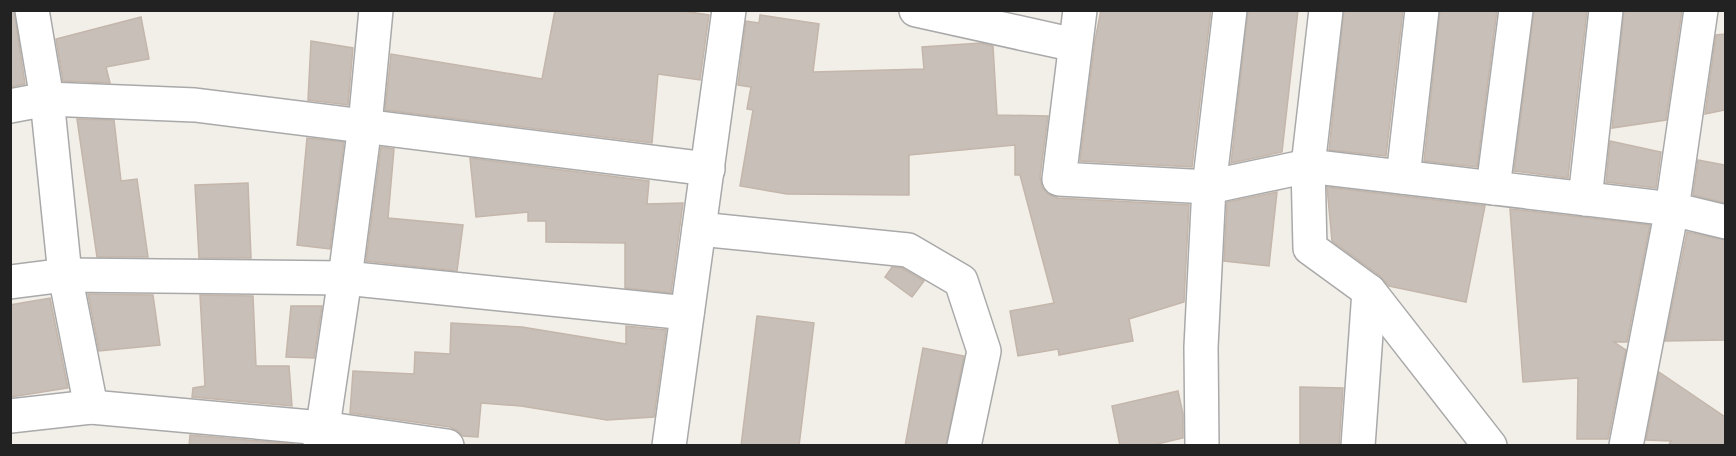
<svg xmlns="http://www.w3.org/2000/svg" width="1736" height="456" viewBox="0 0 1736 456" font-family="'Nunito Sans',sans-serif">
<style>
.building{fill:#c7bfb8;stroke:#c4b6ab;stroke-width:1.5}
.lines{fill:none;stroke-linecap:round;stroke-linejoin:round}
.minor-casing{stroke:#a9a9a9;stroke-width:36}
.minor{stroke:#fff;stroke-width:33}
</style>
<rect width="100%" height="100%" fill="#f2efe9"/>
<g class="building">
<path d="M10,10H14L25,84L10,87Z"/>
<path d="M555,10H676L709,15L700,80L658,74L652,143L385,110L391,54L542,79Z"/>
<path d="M1101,10H1211L1192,167L1080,161L1095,40Z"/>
<path d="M1248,10H1298L1282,152L1231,163Z"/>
<path d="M1344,10H1403L1386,156L1329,150Z"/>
<path d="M1440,10H1497L1477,167L1424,161Z"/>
<path d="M1534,10H1587L1568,178L1514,171Z"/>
<path d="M1624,10H1682L1666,120L1612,128Z"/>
<path d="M760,15L819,24L813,72L924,69L922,47L981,43L993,46L997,115L1048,116L1040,177L1042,187L1048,194L1058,198L1189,205L1184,302L1129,319L1133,341L1059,355L1058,349L1018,356L1010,311L1054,303L1020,175H1015V145L909,155V195L787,194L740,186L753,110L747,109L751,87L738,85L746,21L759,23Z"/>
<path d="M141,17L149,59L106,67L110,83L63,81L56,39Z"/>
<path d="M1725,34V110L1705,114L1716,35Z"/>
<path d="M311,41L353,48L348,105L308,100Z"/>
<path d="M77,119L114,120L121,181L137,179L148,257H97Z"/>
<path d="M307,138L344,142L330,249L297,245Z"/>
<path d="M1610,141L1661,152L1656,188L1606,182Z"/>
<path d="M381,147L394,149L388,218L463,225L457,271L366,261Z"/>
<path d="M470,158L649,181L647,204L683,203L671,293L625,288V243L546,242V221H528V212L476,217Z"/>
<path d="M1698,160L1725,165V203L1693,195Z"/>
<path d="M248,183L251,258H199L195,185Z"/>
<path d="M1327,187L1485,206L1466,302L1389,286L1380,276L1332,241Z"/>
<path d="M1277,192L1269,266L1224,261L1227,202Z"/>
<path d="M1510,209L1650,225L1627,342H1614L1626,350L1608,439H1577L1578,378L1523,382Z"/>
<path d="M1687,232L1725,240V340L1665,341Z"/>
<path d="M892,267L902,268L924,281L912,297L885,277Z"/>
<path d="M88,294L153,295L160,345L99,351Z"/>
<path d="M200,295L253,296L256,366H289L292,406L192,397L193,388L205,386Z"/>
<path d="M50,298L68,388L10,397V305Z"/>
<path d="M291,306H322L314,358L286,357Z"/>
<path d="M757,316L814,323L799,446H741Z"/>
<path d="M451,323L522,327L626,344V326L666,330L654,417L607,420L521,406L481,403L478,437L462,436L458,431L450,427L350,413L353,371L414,374L415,352L450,354Z"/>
<path d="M923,348L964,356L946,446H905Z"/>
<path d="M1659,372L1725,417V446H1668L1671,441L1646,440Z"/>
<path d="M1300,387L1343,388L1339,446H1300Z"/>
<path d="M1178,391L1183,414V438L1149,446H1120L1112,406Z"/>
<path d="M190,435L294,444V446H189Z"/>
</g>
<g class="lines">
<g class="minor-casing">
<g id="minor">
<path d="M32,10L47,99L65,275L91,407"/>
<path d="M916,10L1075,45"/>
<path d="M1080,10L1059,179L1209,187L1308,166L1672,209L1726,222"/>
<path d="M1326,10L1308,166L1310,248L1369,291L1490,446"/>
<path d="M10,106L47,99L195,105L708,169"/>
<path d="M1403,177L1422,10"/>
<path d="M1493,188L1516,10"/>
<path d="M1585,199L1606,10"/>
<path d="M699,229L908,250L961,281L984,351L964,446"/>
<path d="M10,282L65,275L345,278L687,313"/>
<path d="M10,416L91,407L322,428L447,446"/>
<path d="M320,446L345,278L365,125L376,10"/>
<path d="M669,446L729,10"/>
<path d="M1202,446L1201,347L1209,187L1230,10"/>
<path d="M1358,446L1369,291"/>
<path d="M1626,446L1672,209L1701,10"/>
</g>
</g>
<use href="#minor" class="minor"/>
</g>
<rect width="1736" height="456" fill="none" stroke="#222222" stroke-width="24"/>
</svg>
